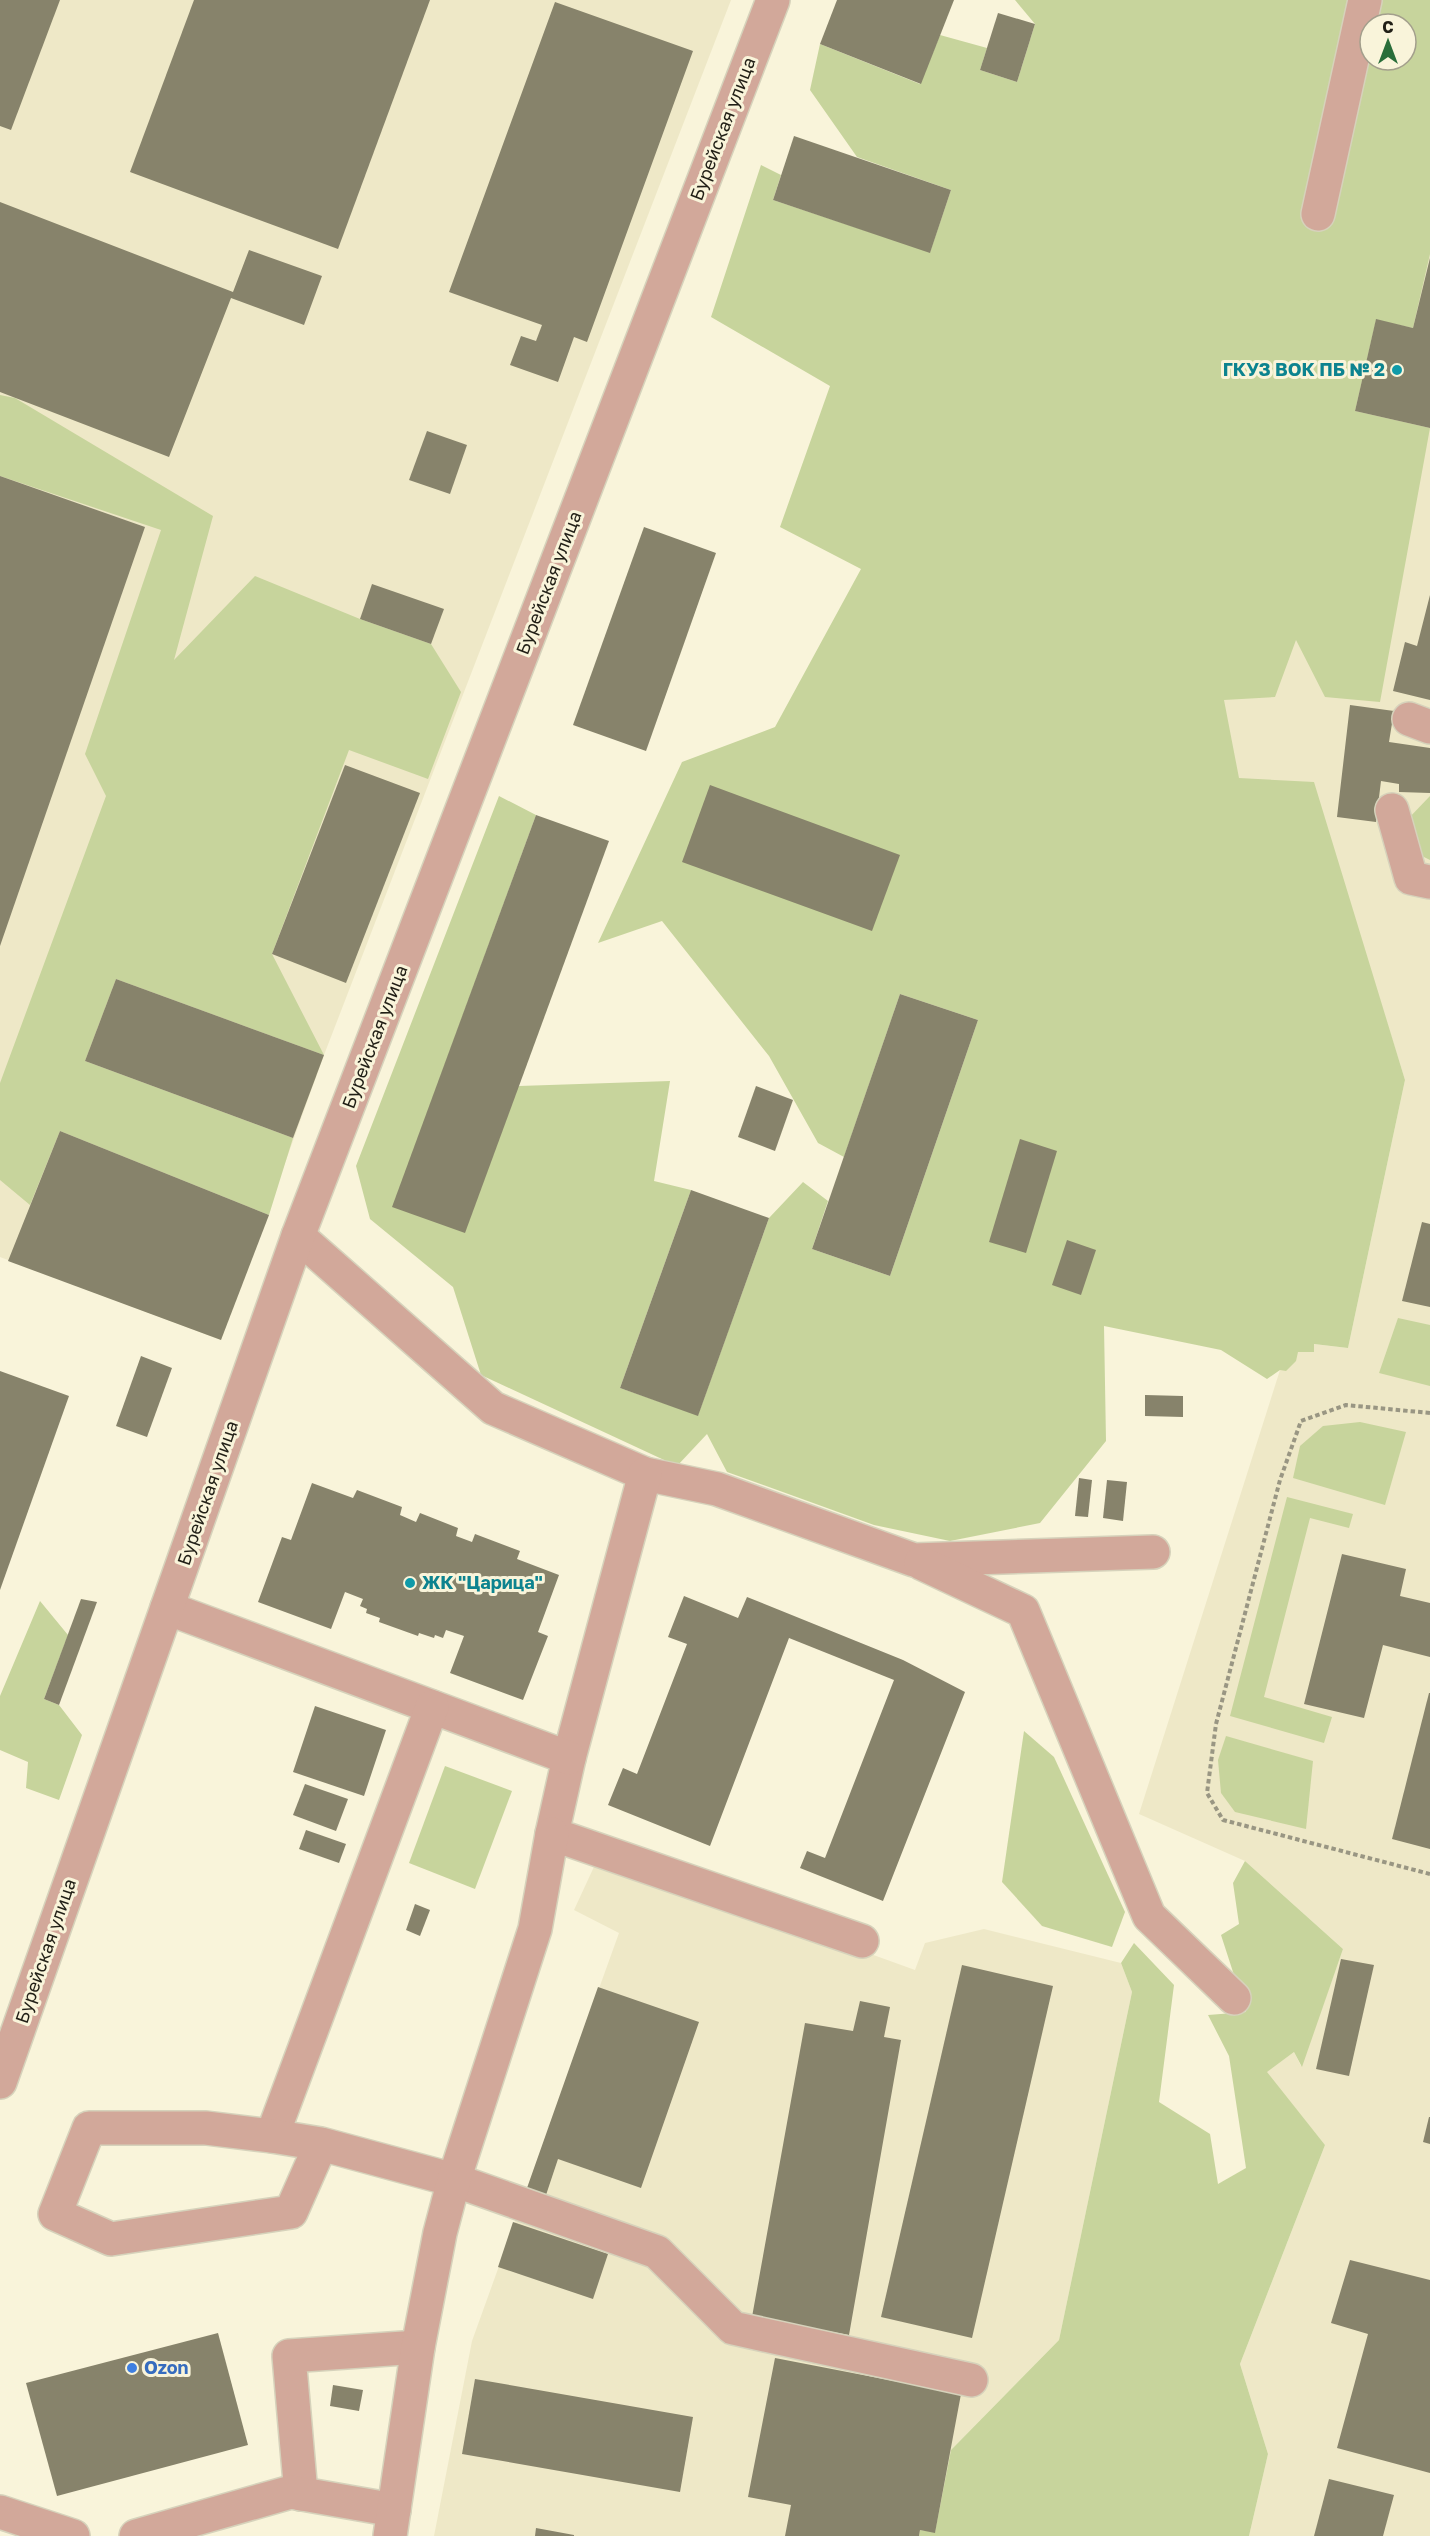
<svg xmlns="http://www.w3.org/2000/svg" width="1430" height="2536" viewBox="0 0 1430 2536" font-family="'Golos Text',sans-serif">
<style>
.built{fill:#eee8c7;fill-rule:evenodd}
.green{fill:#c7d49c;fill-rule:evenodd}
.building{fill:#87836b}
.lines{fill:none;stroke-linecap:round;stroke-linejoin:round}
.minor-casing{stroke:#d6d2bb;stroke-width:36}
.path{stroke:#999683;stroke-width:4;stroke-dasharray:4.5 3;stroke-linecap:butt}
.minor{stroke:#d2a89a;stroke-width:33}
.culture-dot{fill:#0f9aa8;stroke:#f9f4da;stroke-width:2}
.shop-dot{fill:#3f7fe0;stroke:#f9f4da;stroke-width:2}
.labels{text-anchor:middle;stroke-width:6;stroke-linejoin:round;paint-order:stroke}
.street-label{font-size:18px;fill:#211f16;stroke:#f9f4da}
.culture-label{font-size:18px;font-weight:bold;fill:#0d838f;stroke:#f9f4da;text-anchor:end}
.shop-label{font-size:18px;font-weight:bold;fill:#366cbe;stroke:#f9f4da;text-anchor:start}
</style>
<rect width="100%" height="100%" fill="#f9f4da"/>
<g class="built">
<path d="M0,0H731L324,1055L221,1340L0,1257Z"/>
<path d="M1301,0H1430V2536H1249L1268,2454L1240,2364L1325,2145L1266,2072L1294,2052L1301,2066L1343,1949L1245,1861L1139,1814L1280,1370L1298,1352L1313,1344L1348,1348L1405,1080L1320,809L1199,808ZM1370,24H1406V60H1370Z"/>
<path d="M599,1856L915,1970L925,1943L984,1929L1121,1963L1132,1992L1059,2340L951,2450L935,2533L920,2530L919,2536H434L472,2341L619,1933L574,1910Z"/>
</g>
<g class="green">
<path d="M1015,0H1430V254L1413,328L1376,320L1355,411L1430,428L1380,702L1325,697L1296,640L1275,697L1224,700L1239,778L1314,782L1405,1080L1348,1348L1314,1344V1352H1298L1296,1361L1286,1371L1280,1370L1267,1379L1221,1350L1104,1326L1106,1441L1040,1523L950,1541L874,1525L727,1472L707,1434L677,1466L481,1375L453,1287L370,1219L356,1166L499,796L536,815L393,1207L519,1086L670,1081L654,1181L691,1190L620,1388L698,1415L769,1218L803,1182L828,1201L812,1249L890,1276L978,1020L900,994L844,1157L818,1143L769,1056L662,921L598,943L682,762L775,727L861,569L780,527L830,386L711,317L761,165L781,175L773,200L930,252L951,190L857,157L810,90L820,44L920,84L940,35L987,48L980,70L1017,82L1035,24ZM1370,24H1406V60H1370Z"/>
<path d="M0,395L15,398L213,516L174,660L255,576L360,619L431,644L461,692L428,779L349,750L272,954L324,1055L116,979L85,1061L293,1138L269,1215L60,1131L30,1205L0,1180V1083L106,796L85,754L161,530L0,476Z"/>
<path d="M1430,796V860L1416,853L1407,820Z"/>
<path d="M1398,1318L1430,1325V1386L1379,1373Z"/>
<path d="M1360,1422L1406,1432L1385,1505L1293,1478L1300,1446L1323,1426Z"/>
<path d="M1287,1497L1353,1514L1349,1528L1310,1518L1264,1697L1332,1717L1324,1743L1230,1716Z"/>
<path d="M40,1601L68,1635L44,1699L59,1705L82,1735L59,1800L26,1788L28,1762L0,1750V1696Z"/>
<path d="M1024,1731L1054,1757L1125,1912L1112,1947L1042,1926L1002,1882Z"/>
<path d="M1226,1736L1313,1761L1306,1829L1235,1812L1221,1793L1218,1760Z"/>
<path d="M445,1766L512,1791L475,1889L409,1863Z"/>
<path d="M1245,1861L1343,1949L1302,2067L1294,2052L1267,2072L1325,2145L1240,2364L1268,2454L1249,2536H919L920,2530L935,2532L951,2450L1059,2340L1132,1992L1121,1963L1134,1943L1174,1985L1159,2102L1210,2134L1218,2184L1246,2168L1229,2056L1208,2015L1246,2012L1221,1935L1239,1924L1233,1883Z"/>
</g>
<g class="building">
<path d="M0,0H60L11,130L0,126Z"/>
<path d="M194,0H430L338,249L130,172Z"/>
<path d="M837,0H954L921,84L820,44Z"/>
<path d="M555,2L693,51L587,342L574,337L558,382L510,365L521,336L536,341L542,325L449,292Z"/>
<path d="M998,13L1035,24L1017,82L980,70Z"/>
<path d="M794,136L951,190L930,253L773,200Z"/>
<path d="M0,202L233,292L249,250L322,276L304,325L231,298L169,457L0,392Z"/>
<path d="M1430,258V428L1355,411L1376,319L1413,328Z"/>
<path d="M427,431L467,445L450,494L409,480Z"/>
<path d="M0,476L145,527L0,946Z"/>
<path d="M644,527L716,553L646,751L573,725Z"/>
<path d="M372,584L444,609L431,644L360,619Z"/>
<path d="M1430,595V700L1393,691L1405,642L1417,646Z"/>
<path d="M1350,705L1394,711L1389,742L1430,748V793L1399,792V784L1381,781L1376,822L1337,817Z"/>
<path d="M345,765L420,793L346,983L272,954Z"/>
<path d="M710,785L900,855L872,931L682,862Z"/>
<path d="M536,815L609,841L465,1233L392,1207Z"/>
<path d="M116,979L324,1055L293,1138L85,1061Z"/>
<path d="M900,994L978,1020L890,1276L812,1249Z"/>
<path d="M756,1086L793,1100L775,1151L738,1137Z"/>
<path d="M60,1131L269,1215L221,1340L8,1261Z"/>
<path d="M1020,1139L1057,1151L1026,1253L989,1242Z"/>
<path d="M691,1190L769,1218L698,1416L620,1388Z"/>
<path d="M1422,1222L1430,1224V1307L1402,1301Z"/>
<path d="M1067,1240L1096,1250L1081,1295L1052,1285Z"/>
<path d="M141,1356L172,1368L147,1437L116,1426Z"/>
<path d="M0,1371L69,1396L0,1590Z"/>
<path d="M1145,1395L1183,1396V1417L1145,1416Z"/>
<path d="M1079,1478L1092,1480L1088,1517L1075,1516Z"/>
<path d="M1107,1480L1127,1482L1123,1521L1103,1518Z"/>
<path d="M312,1483L353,1498L357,1490L402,1507L400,1515L416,1522L420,1513L458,1528L456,1536L472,1542L475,1534L520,1551L517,1559L559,1575L538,1632L548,1636L523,1700L450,1673L464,1636L446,1630L443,1638L435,1635L434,1638L419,1633L418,1636L379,1622L380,1618L366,1613L367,1609L360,1606L363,1599L345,1592L331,1629L258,1602L282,1537L291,1540Z"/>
<path d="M1342,1554L1406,1569L1400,1596L1430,1603V1657L1383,1645L1364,1718L1304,1704Z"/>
<path d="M684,1596L738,1618L747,1597L903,1660L965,1692L883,1901L800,1868L807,1851L825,1858L894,1680L789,1638L710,1846L608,1805L623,1768L637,1774L687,1644L668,1637Z"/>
<path d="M81,1599L97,1602L59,1705L44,1699Z"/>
<path d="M1429,1693H1430V1849L1392,1839Z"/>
<path d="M315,1706L386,1730L364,1796L293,1772Z"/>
<path d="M305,1784L348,1799L336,1831L293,1815Z"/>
<path d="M306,1830L346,1844L339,1863L299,1849Z"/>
<path d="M415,1904L430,1910L420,1936L406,1930Z"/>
<path d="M1341,1959L1374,1965L1349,2076L1316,2069Z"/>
<path d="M962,1965L1053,1986L972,2338L881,2317Z"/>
<path d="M598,1987L699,2022L641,2188L558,2159L546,2195L527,2188Z"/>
<path d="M860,2001L890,2007L884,2037L901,2040L849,2335L752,2317L805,2023L853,2031Z"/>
<path d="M1429,2117H1430V2144L1423,2142Z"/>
<path d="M513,2222L608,2254L593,2299L498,2267Z"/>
<path d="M1350,2260L1430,2280V2473L1337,2448L1368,2334L1331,2323Z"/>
<path d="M218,2333L248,2445L57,2496L26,2383Z"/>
<path d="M775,2358L961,2394L935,2533L920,2530L919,2536H785L791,2505L748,2497Z"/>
<path d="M475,2379L693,2417L680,2492L462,2454Z"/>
<path d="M333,2385L363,2390L359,2411L330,2406Z"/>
<path d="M1329,2479L1394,2495L1383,2536H1314Z"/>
<path d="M536,2528L574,2535V2536H535Z"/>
</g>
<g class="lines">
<g class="minor-casing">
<g id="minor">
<path d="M1318,214L1365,0"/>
<path d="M1409,719L1430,727"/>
<path d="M1392,810L1411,878L1430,882"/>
<path d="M298,1236L493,1408L645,1474L717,1489L914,1560L1153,1552"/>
<path d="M645,1474L569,1758L552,1834L862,1941"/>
<path d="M921,1563L1023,1611L1149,1916L1234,1998"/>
<path d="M167,1608L569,1758"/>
<path d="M0,2082L298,1236L773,0"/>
<path d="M272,2136L432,1707"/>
<path d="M321,2144L291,2212L111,2239L55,2214L89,2128H206L272,2136L321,2144L454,2180L657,2252L733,2328L971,2380"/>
<path d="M301,2494L289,2356L418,2347"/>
<path d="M0,2512L73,2536"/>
<path d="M136,2536L291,2492L394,2510"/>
<path d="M390,2536L418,2347L440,2233L454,2180L535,1929L552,1834"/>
</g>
</g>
<path class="path" d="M1430,1413L1346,1405L1301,1421L1280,1480L1216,1724L1207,1793L1223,1820L1430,1874"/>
<use href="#minor" class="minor"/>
</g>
<g class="culture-dot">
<circle cx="1397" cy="370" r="6"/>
<circle cx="410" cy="1583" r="6"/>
</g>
<circle class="shop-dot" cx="132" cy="2368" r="6"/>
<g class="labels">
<g class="street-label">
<text transform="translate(723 129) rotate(-69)" y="6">Бурейская улица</text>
<text transform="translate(549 583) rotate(-69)" y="6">Бурейская улица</text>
<text transform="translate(375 1037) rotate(-69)" y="6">Бурейская улица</text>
<text transform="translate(208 1493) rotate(-71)" y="6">Бурейская улица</text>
<text transform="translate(46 1951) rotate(-71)" y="6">Бурейская улица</text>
</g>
<g class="culture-label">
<text x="1385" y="376">ГКУЗ ВОК ПБ № 2</text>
<text x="422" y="1589" text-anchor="start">ЖК "Царица"</text>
</g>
<g class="shop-label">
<text x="144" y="2374">Ozon</text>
</g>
</g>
<g transform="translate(1388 42)"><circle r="28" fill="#f9f4da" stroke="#a39f8c" stroke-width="1.5"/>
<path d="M0-4.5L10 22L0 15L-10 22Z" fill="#296d39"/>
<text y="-9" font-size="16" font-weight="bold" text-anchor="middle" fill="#211f16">С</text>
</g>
</svg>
